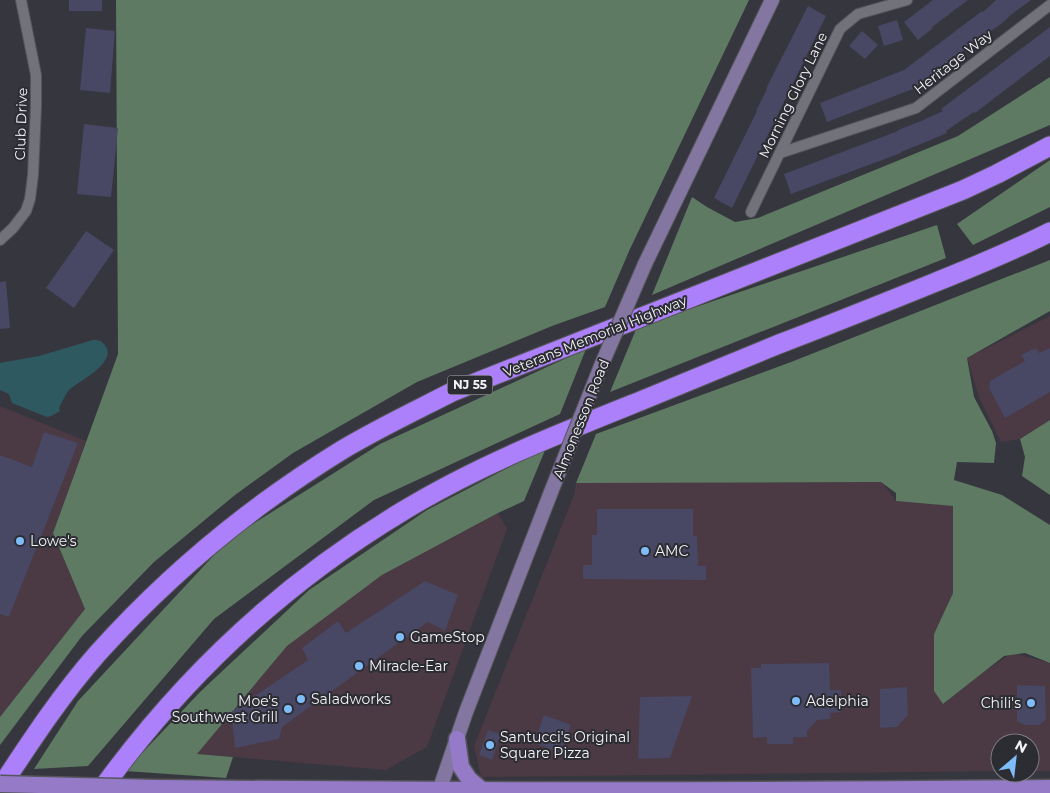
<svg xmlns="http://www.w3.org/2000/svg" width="1050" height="793" viewBox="0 0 1050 793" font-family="Montserrat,sans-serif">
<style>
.commercial{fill:#4b3943}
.forest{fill:#5e7a63}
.water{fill:#2f5960}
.building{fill:#484764}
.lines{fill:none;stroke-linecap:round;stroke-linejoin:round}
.minor-casing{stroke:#55555b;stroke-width:12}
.secondary-casing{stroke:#55555b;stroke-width:16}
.primary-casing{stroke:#55555b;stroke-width:19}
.motorway-casing{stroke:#55555b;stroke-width:21}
.minor{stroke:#72727a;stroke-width:10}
.secondary{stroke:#8376a0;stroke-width:14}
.primary{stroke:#957ac7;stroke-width:16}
.motorway{stroke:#ac80fa;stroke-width:19}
.secondary-bridge-casing{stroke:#55555b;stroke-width:16;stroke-linecap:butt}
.primary-bridge-casing{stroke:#55555b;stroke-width:19;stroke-linecap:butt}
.secondary-bridge{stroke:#8376a0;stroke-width:14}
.primary-bridge{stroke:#957ac7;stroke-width:16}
.poi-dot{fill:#7ebdf9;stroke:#2c2c33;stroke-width:2}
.labels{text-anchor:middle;stroke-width:4;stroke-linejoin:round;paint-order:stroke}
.shield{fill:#2c2c33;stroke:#b7b7bc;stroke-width:1}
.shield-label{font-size:12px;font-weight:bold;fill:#f3f2f7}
.street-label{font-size:14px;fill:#f3f2f7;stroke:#2c2c33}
.poi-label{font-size:14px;fill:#f3f2f7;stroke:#2c2c33;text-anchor:start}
</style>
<rect width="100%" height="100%" fill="#36363e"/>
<g class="commercial">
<path d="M1050,316V420L1020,439L1001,442L980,400L967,358Z"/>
<path d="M0,406L86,441L53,533L85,609L0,717Z"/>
<path d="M882,482L896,501L953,506V593L934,634L944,704L981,674L1012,653L1050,663V771H1030V743H1000V771L481,777L474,746L574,495L576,483Z"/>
<path d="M498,513L507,529L427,747L386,770L197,754L287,646L382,575Z"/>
</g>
<g class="forest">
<path d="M116,0H749L630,249L605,307L552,326L417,382L293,453L235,495L154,562L82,636L0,745V717L85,609L53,533L118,354Z"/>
<path d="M1050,77V125L652,295L692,197L707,207L735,222L758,218L958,136Z"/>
<path d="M1050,160V207L973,245L957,224Z"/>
<path d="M937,225L946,258L610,392L637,327Z"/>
<path d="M1050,260V311L967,358L974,397L992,431L996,443L994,463L957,462L954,480L1002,495L1050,525V663L1025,653L1004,656L943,704L934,691V634L953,593V506L896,501V493L881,482L576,483L596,434L791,362Z"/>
<path d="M586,349L560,414L374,500L214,619L88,766L34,769L78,701L229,539L380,444Z"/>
<path d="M1050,420V495L1022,476L1025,457L1020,439Z"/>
<path d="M546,448L524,501L498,513L382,575L287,646L197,754L233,757L226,778L125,771L201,691L309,590L427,510Z"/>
</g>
<path class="water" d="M93,340C97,340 101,340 104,344C120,362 79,381 69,390C65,395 62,402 59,408L60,411L51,416L47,417L12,403L9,394L0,390V363L39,356Z"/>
<g class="building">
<rect x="69" y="0" width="33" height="11"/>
<path d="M933,0H968L932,27L933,28L918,40L904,22Z"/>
<path d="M996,0H1031L1012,14L1001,24L960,53L913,89L827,122L820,103L904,70L982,11L983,12Z"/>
<path d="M808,6L826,16L732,208L714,198L757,111H756L767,89H766L777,67Z"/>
<path d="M897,20L903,40L884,46L878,26Z"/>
<path d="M1050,27V56L975,113L974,112L946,131L947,133L921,144L901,152V153L791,194L784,174L898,131V130L921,121L943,111L941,109Z"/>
<path d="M86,28L115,31L110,93L80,90Z"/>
<path d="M862,31L878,45L865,59L849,46Z"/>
<path d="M84,124L118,128L111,197L77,194Z"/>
<path d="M86,231L114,250L74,308L46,288Z"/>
<path d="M6,281L10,328L0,329V282Z"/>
<path d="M1036,348L1039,353L1050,348V392L1005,418L989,388L990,381L1025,361L1021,355Z"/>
<path d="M44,432L78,443L9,617L0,614V455L32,467Z"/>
<path d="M597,509H693V536H697L698,566H706V580L583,579V565H592V535H597Z"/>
<path d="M425,581L458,595L445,631L428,622L282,727L279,739L235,748L231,712L308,660L302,648L338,621L346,633Z"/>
<path d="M829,663L830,690H841V712L830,713L831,719L817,720L807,731V737H793V744H767V737L753,738L751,668H761V664Z"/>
<path d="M1017,685L1045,686L1046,719L1040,725H1025L1017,721Z"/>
<path d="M907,687L908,715L897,727L880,728V689Z"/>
<path d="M692,696L670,758L638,759L640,697Z"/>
<path d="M544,715L571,725L560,753L534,743Z"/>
<path d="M488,730L501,734L492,760L479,755Z"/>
</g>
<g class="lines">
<g class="minor-casing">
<g id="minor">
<path d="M780,153L916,108L1050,5"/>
<path d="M751,212L840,29L858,14L907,0"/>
<path d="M0,240L13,228L26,211L30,199L33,175L36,107V75L21,0"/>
</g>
</g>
<g class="secondary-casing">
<g id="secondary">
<path d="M645,264L772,0"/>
<path d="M439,791L466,712L551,492"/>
</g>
</g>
<g class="primary-casing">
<g id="primary">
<path d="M457,739L461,767L469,779L482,790"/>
<path d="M157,788C454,791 752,791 1050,788"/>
</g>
</g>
<g class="motorway-casing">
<g id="motorway">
<path d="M0,788C31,741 61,695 98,653C169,574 251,506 342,450C377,429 415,411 452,392L963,190L997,174L1050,146"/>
<path d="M99,793C180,680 283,583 403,511C477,466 558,434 638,402C685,383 732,363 779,344C832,324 884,303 936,282C975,266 1013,251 1050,232"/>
</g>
</g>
<use href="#minor" class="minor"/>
<use href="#secondary" class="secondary"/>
<use href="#primary" class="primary"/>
<use href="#motorway" class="motorway"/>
<g class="secondary-bridge-casing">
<path id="secondary-bridge" d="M551,492L601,366L645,264"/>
</g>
<g class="primary-bridge-casing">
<path id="primary-bridge" d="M0,784L157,788"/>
</g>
<use href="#secondary-bridge" class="secondary-bridge"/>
<use href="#primary-bridge" class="primary-bridge"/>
</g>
<g class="poi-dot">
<circle cx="20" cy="541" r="5"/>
<circle cx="645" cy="551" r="5"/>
<circle cx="400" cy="637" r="5"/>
<circle cx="359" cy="666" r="5"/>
<circle cx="301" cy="699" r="5"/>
<circle cx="796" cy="701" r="5"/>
<circle cx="1031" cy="703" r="5"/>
<circle cx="288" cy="709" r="5"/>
<circle cx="490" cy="745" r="5"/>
</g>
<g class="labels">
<rect class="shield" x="447.5" y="375.5" width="45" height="19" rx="4"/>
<g class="shield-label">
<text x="470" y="389">NJ 55</text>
</g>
<g class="street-label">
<text transform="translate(953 62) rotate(-38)" y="5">Heritage Way</text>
<text transform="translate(793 95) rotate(-64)" y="5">Morning Glory Lane</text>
<text transform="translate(21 124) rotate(-88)" y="5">Club Drive</text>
<text transform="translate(595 336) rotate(-22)" y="5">Veterans Memorial Highway</text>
<text transform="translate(581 419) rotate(-68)" y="5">Almonesson Road</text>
</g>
<g class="poi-label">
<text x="30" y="546">Lowe's</text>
<text x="655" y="556">AMC</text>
<text x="410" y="642">GameStop</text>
<text x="369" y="671">Miracle-Ear</text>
<text x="311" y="704">Saladworks</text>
<text x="278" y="706" text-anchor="end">Moe's<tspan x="278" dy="16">Southwest Grill</tspan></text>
<text x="806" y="706">Adelphia</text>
<text x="1021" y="708" text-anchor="end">Chili's</text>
<text x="500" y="742">Santucci's Original<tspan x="500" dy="16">Square Pizza</tspan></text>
</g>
</g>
<g transform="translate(1015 758) rotate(28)"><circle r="24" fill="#2c2c33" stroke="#7c7b81"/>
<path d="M0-4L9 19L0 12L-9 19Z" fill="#7ebdf9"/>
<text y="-8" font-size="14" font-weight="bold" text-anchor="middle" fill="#f3f2f7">N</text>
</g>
</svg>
